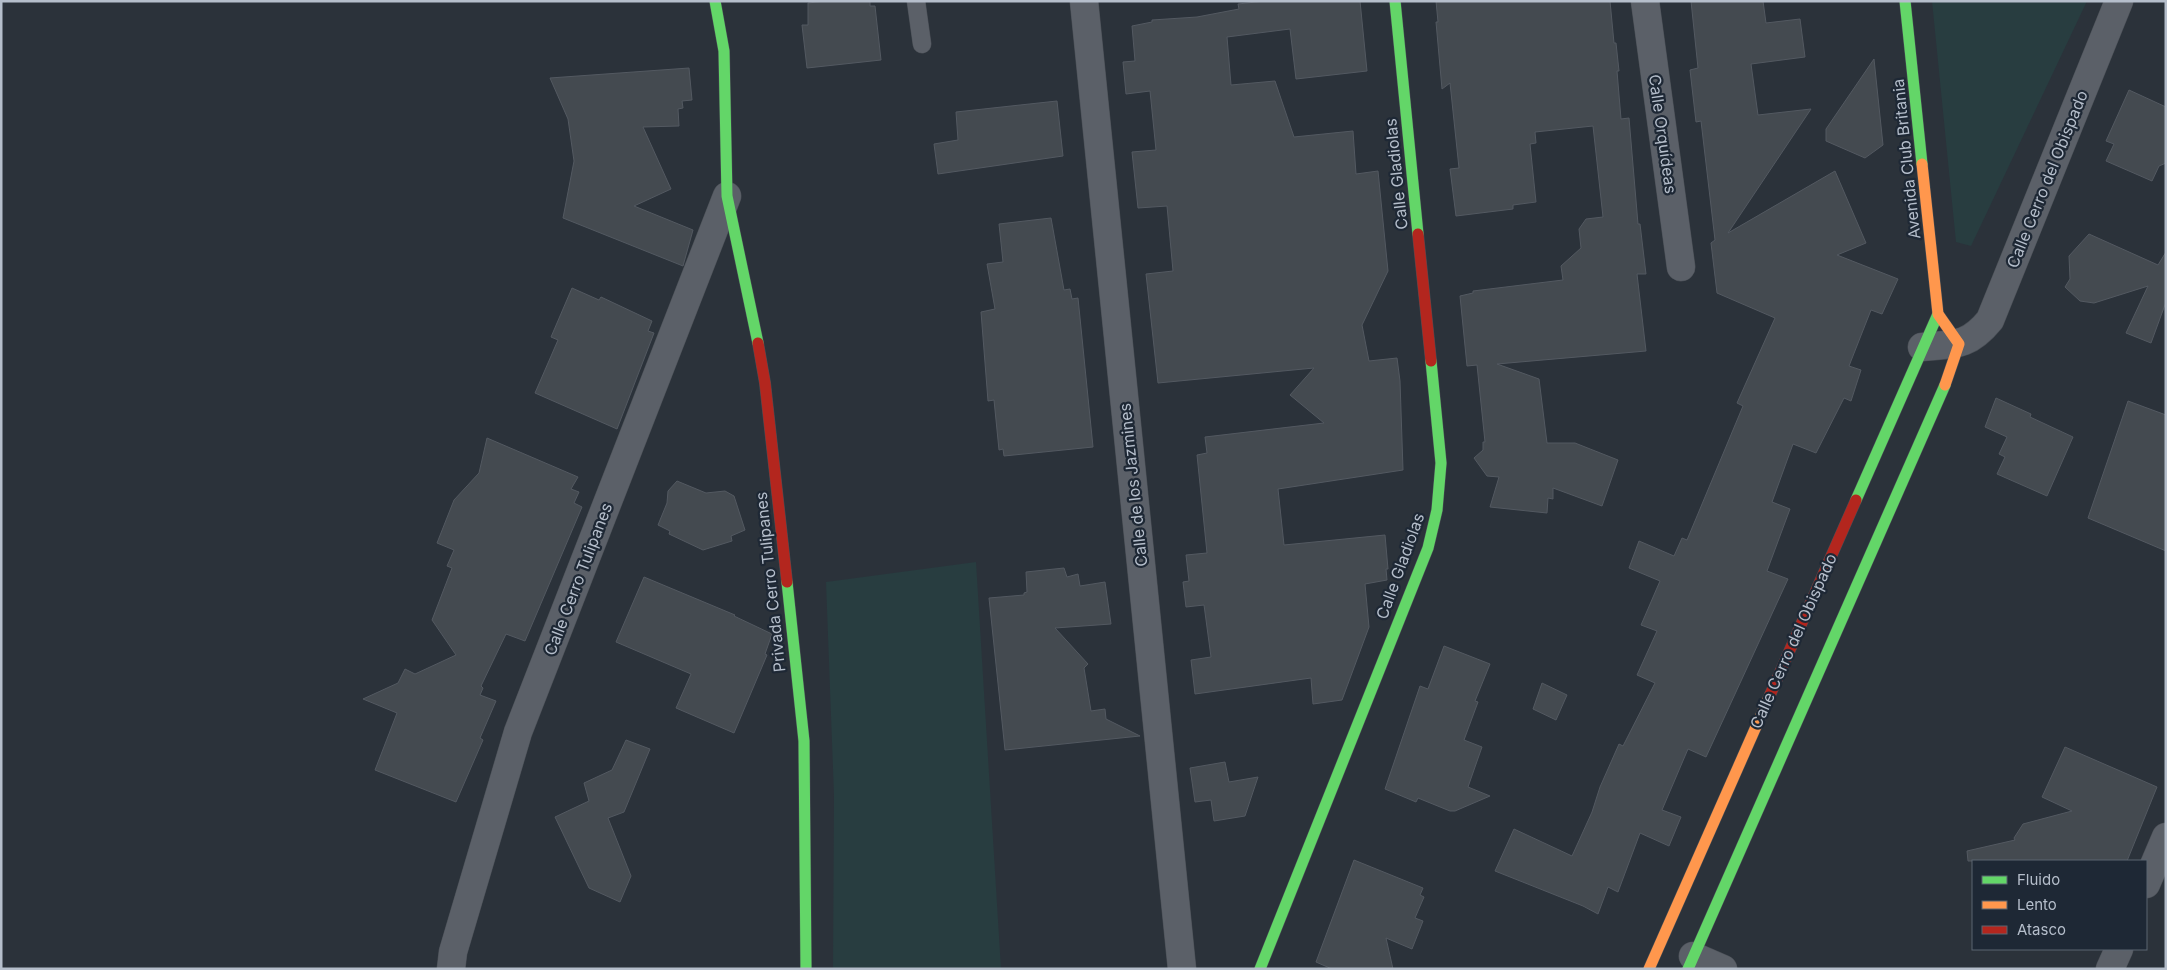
<svg xmlns="http://www.w3.org/2000/svg" width="2167" height="970" viewBox="0 0 2167 970" font-family="Inter,sans-serif">
<style>
.green{fill:#283d40}
.building{fill:#444a50;stroke:#535961}
.lines{fill:none;stroke-linecap:round;stroke-linejoin:round}
.lane-casing{stroke:#494e55;stroke-width:19}
.street-casing{stroke:#494e55;stroke-width:29}
.fast-casing{stroke:#494e55;stroke-width:12}
.slow-casing{stroke:#494e55;stroke-width:12}
.jam-casing{stroke:#494e55;stroke-width:12}
.lane{stroke:#5b6068;stroke-width:18}
.street{stroke:#5b6068;stroke-width:28}
.fast{stroke:#63d668;stroke-width:11}
.slow{stroke:#ff974d;stroke-width:11}
.jam{stroke:#b3261e;stroke-width:11}
.labels{text-anchor:middle;stroke-width:4.5;stroke-linejoin:round;paint-order:stroke}
.street-label{font-size:16px;fill:#b5becb;stroke:#1e2835}
</style>
<rect width="100%" height="100%" fill="#2b323a"/>
<g class="green">
<path d="M1932,1H2087L1971,246L1956,242Z"/>
<path d="M976,562L1001,969H833L834,795L826,582Z"/>
</g>
<g class="building">
<path d="M826,1H870V6H875L881,60L807,68L802,25H808V3Z"/>
<path d="M1265,1H1360L1367,71L1296,79L1290,29L1227,37L1231,85L1275,81L1294,137L1353,131L1356,174L1378,171L1388,271L1362,325L1369,361L1397,358L1400,381L1403,470L1278,489L1284,545L1385,535L1388,569H1386L1387,580L1365,584L1369,627L1342,700L1313,704L1311,678L1195,694L1191,660L1211,657L1204,605L1186,607L1183,582L1189,581L1186,555L1207,553L1197,455L1207,453L1205,437L1324,423L1290,395L1314,368L1158,383L1146,274L1173,271L1167,206L1138,208L1132,152L1156,150L1150,91L1126,94L1123,62L1135,61L1132,26L1152,22V20L1197,17L1239,9L1238,4Z"/>
<path d="M1436,1H1610L1614,43H1616L1619,71H1617L1621,119L1629,118L1638,224H1640L1646,274H1637L1646,351L1497,364L1539,379L1547,443H1575L1618,460L1602,506L1553,488V499L1548,498L1547,513L1490,507L1499,477L1487,476L1474,458L1483,450V442H1485L1477,365L1467,366L1460,296L1473,293V291L1563,280L1561,266L1581,248L1579,229L1586,219L1603,217L1593,126L1535,132L1536,143L1530,144L1536,202L1513,205V209L1456,216L1450,169L1459,168L1450,83L1442,89L1436,22H1438Z"/>
<path d="M1691,1H1763L1766,23L1800,19L1805,57L1751,64L1758,115L1811,109L1728,233L1835,171L1866,243L1837,255L1898,279L1882,314L1871,310L1849,366L1861,370L1851,401L1844,398L1816,453L1793,444L1772,502L1790,509L1767,571L1788,579L1706,757L1688,749L1662,810L1681,817L1669,846L1640,833L1618,892L1608,887L1598,914L1583,906L1495,871L1514,829L1572,856L1592,812L1600,787L1619,744L1623,746L1655,683L1637,675L1657,631L1641,625L1660,581L1629,568L1639,541L1674,556L1682,538L1687,540L1743,406L1737,403L1775,318L1717,293L1711,243L1715,240L1701,121L1696,122L1690,70L1698,68Z"/>
<path d="M1874,59L1883,145L1865,158L1826,141V129Z"/>
<path d="M689,68L692,100L682,101L683,108L678,109L679,126L643,127L671,189L634,206L693,230L683,266L563,218L574,161L568,119L550,78Z"/>
<path d="M2129,90L2166,107V163L2159,166L2152,181L2106,161L2114,144L2106,141Z"/>
<path d="M1057,101L1063,156L938,174L934,144L958,140L956,112Z"/>
<path d="M1051,218L1064,290L1070,289L1072,299L1078,298L1093,447L1004,456L1003,449L999,450L994,400L988,401L981,312L995,309L987,264L1003,262L999,224Z"/>
<path d="M2089,234L2158,265L2166,252V302L2151,343L2126,333L2148,286L2094,303L2080,301L2065,287L2070,279L2069,256Z"/>
<path d="M572,288L599,300L601,297L652,321L648,331L654,333L617,429L535,393L558,340L551,337Z"/>
<path d="M1996,398L2031,414L2030,417L2073,437L2047,496L1997,474L2005,457L1999,454L2007,437L1985,427Z"/>
<path d="M2128,401L2166,415V551L2088,518Z"/>
<path d="M487,438L578,477L571,489L579,492L574,503L582,507L525,641L506,634L481,686L483,688L480,695L496,701L480,738L483,740L456,802L375,770L397,713L363,699L398,683L405,669L415,674L456,655L432,620L452,568L447,566L454,550L437,543L454,500L479,473Z"/>
<path d="M677,481L706,493L725,491L734,496L745,530L731,536L732,541L703,550L669,534L670,531L658,525L667,503L668,491Z"/>
<path d="M1064,568L1067,577L1078,574L1080,586L1105,582L1111,624L1055,628L1088,664L1084,668L1091,711L1105,709L1106,719L1140,736L1005,750L989,598L1024,595V593L1027,592L1026,572Z"/>
<path d="M644,577L735,615L734,616L772,634L765,654L767,655L734,733L676,708L691,674L616,642Z"/>
<path d="M1444,646L1490,664L1475,701L1478,702L1464,740L1482,747L1468,787L1490,796L1455,811H1450L1418,798L1416,802L1385,789L1420,686L1428,689Z"/>
<path d="M1542,683L1567,695L1556,720L1533,709Z"/>
<path d="M626,740L650,749L624,812L608,818L631,876L620,902L589,888L555,817L589,801L584,783L612,770Z"/>
<path d="M2065,747L2157,787L2127,861H1968L1967,851L2015,840L2014,838L2023,824L2072,811L2042,797Z"/>
<path d="M1225,762L1229,782L1258,777L1245,816L1214,821L1211,800L1195,802L1190,768Z"/>
<path d="M1354,860L1423,888L1420,895L1424,897L1415,918L1423,921L1412,949L1386,938L1393,969H1332L1316,962Z"/>
</g>
<g class="lines">
<g class="lane-casing">
<path id="lane" d="M916,1L922,44"/>
</g>
<g class="street-casing">
<g id="street">
<path d="M1084,1L1182,969"/>
<path d="M1645,1L1681,267"/>
<path d="M1922,347C1954,344 1968,347 1990,320L2119,1"/>
<path d="M2146,884L2166,837"/>
<path d="M1693,956L1723,969"/>
<path d="M451,969L453,952L518,732L727,196"/>
<path d="M2110,969L2119,949"/>
</g>
</g>
<g class="fast-casing">
<g id="fast">
<path d="M715,1L724,51L727,196L758,343"/>
<path d="M1395,1L1418,234"/>
<path d="M1905,1L1922,164"/>
<path d="M1856,500L1938,314"/>
<path d="M787,582L804,741L806,969"/>
<path d="M1260,969L1428,548L1437,510L1441,463L1431,361"/>
<path d="M1688,969L1945,385"/>
</g>
</g>
<g class="slow-casing">
<g id="slow">
<path d="M1922,164L1938,314L1959,344L1945,385"/>
<path d="M1649,969L1770,695"/>
</g>
</g>
<g class="jam-casing">
<g id="jam">
<path d="M1418,234L1431,361"/>
<path d="M758,343L765,383L787,582"/>
<path d="M1770,695L1856,500"/>
</g>
</g>
<use href="#lane" class="lane"/>
<use href="#street" class="street"/>
<use href="#fast" class="fast"/>
<use href="#slow" class="slow"/>
<use href="#jam" class="jam"/>
</g>
<g class="labels">
<g class="street-label">
<text transform="translate(1663 134) rotate(82)" y="6">Calle Orquídeas</text>
<text transform="translate(1906 159) rotate(-96)" y="6">Avenida Club Britania</text>
<text transform="translate(1396 174) rotate(-96)" y="6">Calle Gladiolas</text>
<text transform="translate(2047 179) rotate(-68)" y="6">Calle Cerro del Obispado</text>
<text transform="translate(1133 485) rotate(-96)" y="6">Calle de los Jazmines</text>
<text transform="translate(1400 566) rotate(-70)" y="6">Calle Gladiolas</text>
<text transform="translate(578 579) rotate(-69)" y="6">Calle Cerro Tulipanes</text>
<text transform="translate(770 582) rotate(-96)" y="6">Privada Cerro Tulipanes</text>
<text transform="translate(1793 641) rotate(-66)" y="6">Calle Cerro del Obispado</text>
</g>
</g>
<rect width="2167" height="970" fill="none" stroke="#b5becb" stroke-width="5"/>
<rect x="1972" y="860" width="175" height="90" fill="#1e2835" stroke="#5a6471"/>
<rect x="1982" y="876" width="25" height="8" fill="#63d668" stroke="#5a6471"/>
<text x="2017" y="885" font-size="15" fill="#b5becb">Fluido</text>
<rect x="1982" y="901" width="25" height="8" fill="#ff974d" stroke="#5a6471"/>
<text x="2017" y="910" font-size="15" fill="#b5becb">Lento</text>
<rect x="1982" y="926" width="25" height="8" fill="#b3261e" stroke="#5a6471"/>
<text x="2017" y="935" font-size="15" fill="#b5becb">Atasco</text>
</svg>
